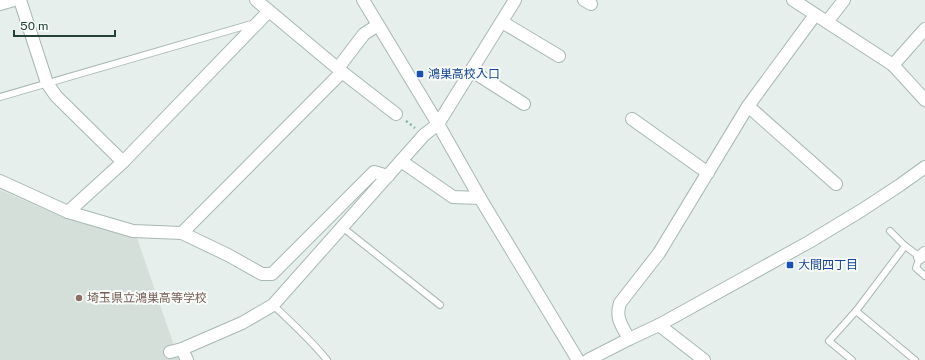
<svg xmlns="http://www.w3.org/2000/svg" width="925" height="360" viewBox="0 0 925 360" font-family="'Public Sans','Noto Sans JP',sans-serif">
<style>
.built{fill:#d4dfda}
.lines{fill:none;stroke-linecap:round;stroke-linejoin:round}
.service-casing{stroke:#a8b8b2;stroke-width:8}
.minor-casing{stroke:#a8b8b2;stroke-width:14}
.tertiary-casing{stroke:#a8b8b2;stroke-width:14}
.path{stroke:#86b3a5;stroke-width:2.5;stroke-dasharray:2 3;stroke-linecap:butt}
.service{stroke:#fff;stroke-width:6}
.minor{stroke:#fff;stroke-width:12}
.tertiary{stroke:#fff;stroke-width:12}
.transit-dot{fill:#1a4fb4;stroke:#f7fbf9;stroke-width:1.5}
.education-dot{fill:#8d6e63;stroke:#f7fbf9;stroke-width:1.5}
.labels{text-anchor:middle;stroke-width:4;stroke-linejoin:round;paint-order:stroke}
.transit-label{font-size:12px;fill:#164399;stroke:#f7fbf9;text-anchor:start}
.education-label{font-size:12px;fill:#785e54;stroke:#f7fbf9;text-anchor:start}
</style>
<rect width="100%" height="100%" fill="#e6efeb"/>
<path class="built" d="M0,190L67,219L137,238L179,360H0Z"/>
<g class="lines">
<g class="service-casing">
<g id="service">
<path d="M0,97L255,23"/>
<path d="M342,227L440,305"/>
<path d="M890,231L905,246L920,257L916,268L925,276"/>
<path d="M273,305C291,322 311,340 327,360"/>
<path d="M856,311L915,360"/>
<path d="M852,360L829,341L856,311L905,246"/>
</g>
</g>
<g class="minor-casing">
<g id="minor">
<path d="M20,0L47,83L56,96L123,162"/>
<path d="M256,0L342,72L396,114"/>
<path d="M584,0L591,4"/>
<path d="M793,0L893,65L925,100"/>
<path d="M0,4L14,0"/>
<path d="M502,22L559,56"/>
<path d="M827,22L844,0"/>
<path d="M893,65L925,29"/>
<path d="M338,68L364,34L378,25"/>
<path d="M472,71L524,104"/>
<path d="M748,106L836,184"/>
<path d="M632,119L708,173"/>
<path d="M401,161L453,197L480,198"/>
<path d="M0,181L68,212L133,231L182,233L228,255L262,274H272L374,172L388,176"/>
<path d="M68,212L123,162L269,11"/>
<path d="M182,233L342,72"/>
<path d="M920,257L925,253"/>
<path d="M659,325L704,360"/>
<path d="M629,339C622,326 615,318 620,303L659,253L748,106L815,15"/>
<path d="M182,349L187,360"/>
<path d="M170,352L182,349L242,323L273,305L424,135L438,124L515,0"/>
</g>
</g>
<g class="tertiary-casing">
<g id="tertiary">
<path d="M363,0L438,124L480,198L578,360"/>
<path d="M588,360L629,339L659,325L809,242L862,210L900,185L925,167"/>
</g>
</g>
<path class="path" d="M406,121L415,128"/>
<use href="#service" class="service"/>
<use href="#minor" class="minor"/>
<use href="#tertiary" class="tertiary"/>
</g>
<g class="transit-dot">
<rect x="416" y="70" width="8" height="8" rx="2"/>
<rect x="786" y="261" width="8" height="8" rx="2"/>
</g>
<circle class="education-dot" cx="79" cy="298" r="4"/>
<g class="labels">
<g class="transit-label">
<text x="428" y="78">鴻巣高校入口</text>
<text x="798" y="269">大間四丁目</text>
</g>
<g class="education-label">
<text x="87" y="302">埼玉県立鴻巣高等学校</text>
</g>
</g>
<path d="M14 30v6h101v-6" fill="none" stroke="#24423a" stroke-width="2"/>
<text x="20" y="30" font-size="12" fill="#24423a" stroke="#f7fbf9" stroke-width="3" paint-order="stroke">50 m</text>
</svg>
